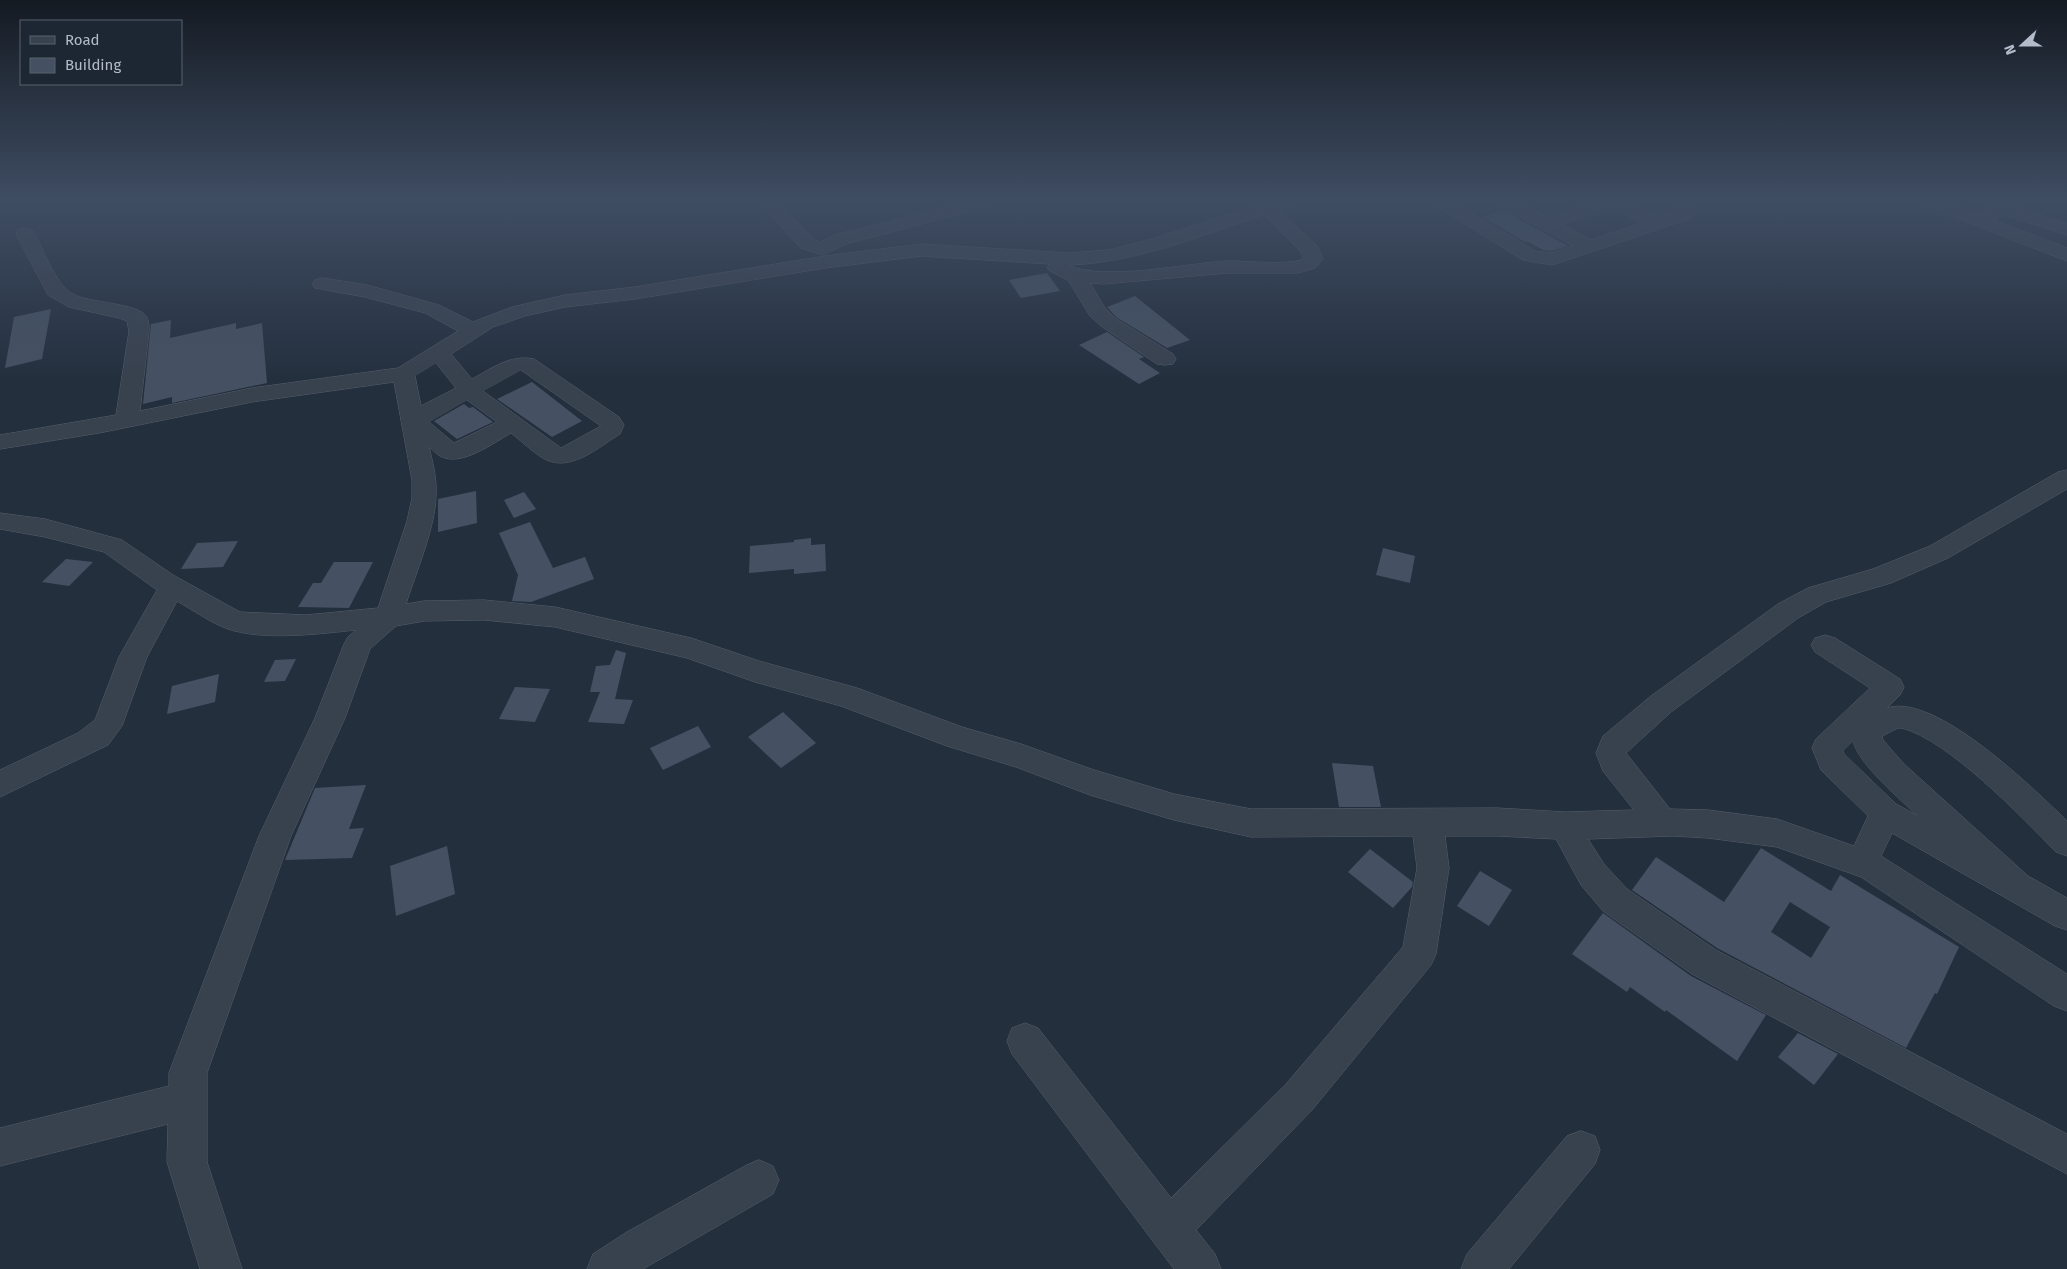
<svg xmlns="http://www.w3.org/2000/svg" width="2067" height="1269" viewBox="0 0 2067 1269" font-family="'Fira Sans',sans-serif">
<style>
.building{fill:#455162;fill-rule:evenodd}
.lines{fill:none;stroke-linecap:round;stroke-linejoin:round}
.minor-casing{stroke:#565f6c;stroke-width:1}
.minor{fill:#38414e;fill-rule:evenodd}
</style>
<rect width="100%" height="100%" fill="#242f3e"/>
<g class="building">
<path d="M1503,210L1568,246L1551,251L1543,250L1527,241L1525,242L1483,217Z"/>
<path d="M1047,273L1060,291L1021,298L1009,280Z"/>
<path d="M1135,296L1190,340L1167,348L1116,317L1107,307Z"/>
<path d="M51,309L42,359L5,368L14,317Z"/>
<path d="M171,320L170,338L236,323V329L262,323L267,383L172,403V397L143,404L151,324Z"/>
<path d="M1107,332L1144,357L1139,359L1160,373L1139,384L1079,345Z"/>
<path d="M532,382L582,421L552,437L497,399Z"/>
<path d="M464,404L469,408L473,407L493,422L457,439L434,421Z"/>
<path d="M476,491L477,523L438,532V499Z"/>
<path d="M524,492L536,509L514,518L504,500Z"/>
<path d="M530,522L553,568L585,557L594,579L531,602L512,601L518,575L499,533Z"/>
<path d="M811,538V545L825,544L826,571L794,574V569L749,573L750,546L794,542V540Z"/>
<path d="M238,541L223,567L181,569L197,543Z"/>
<path d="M1383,548L1415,556L1410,583L1376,575Z"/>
<path d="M66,559L93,562L69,586L42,582Z"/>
<path d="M334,562H373L349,608L298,607L313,583H321Z"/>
<path d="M616,650L626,653L615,699L633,700L624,724L588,722L600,692H590L596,666L610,665Z"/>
<path d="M296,659L285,681L264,682L275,660Z"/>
<path d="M219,674L215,702L167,714L172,686Z"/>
<path d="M515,687L550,689L535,722L499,719Z"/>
<path d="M783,712L816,743L781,768L748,737Z"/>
<path d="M698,726L711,747L663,770L650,748Z"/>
<path d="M1332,763L1373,766L1381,807H1339Z"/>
<path d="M366,785L349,829L364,828L352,858L285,860L315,788Z"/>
<path d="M447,846L455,894L396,916L390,866Z"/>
<path d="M1761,848L1831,891L1840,875L1959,947L1937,994L1935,993L1906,1048L1717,948L1632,890L1656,857L1724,902ZM1790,902L1830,927L1811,958L1771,932Z"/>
<path d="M1370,849L1413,882L1412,887L1393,908L1348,872Z"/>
<path d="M1480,871L1512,890L1489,926L1457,906Z"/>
<path d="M1603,913L1691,976L1766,1015L1737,1061L1666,1010L1665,1012L1630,987L1627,992L1572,954Z"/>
<path d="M1798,1033L1838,1054L1814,1085L1778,1057Z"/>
</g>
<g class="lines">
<g class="minor-casing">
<g id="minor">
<path d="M759,202H778L815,240L821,242L835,235L965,202H994L991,206L849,243L822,255L801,248Z"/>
<path d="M1268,202H1294L1291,206L1279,210L1317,246L1323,259L1315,268L1298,273H1227L1103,284L1090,283L1105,308L1115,318L1173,354L1176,359L1173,364L1165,365L1157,364L1101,326L1090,316L1068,280L1050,271L1047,267L1050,264L921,256L825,268L635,299L565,307L525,316L493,327L451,354L472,379C491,369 510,354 534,359L619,417L624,425L620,434C600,446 574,470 549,461C536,456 523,442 511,433C493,443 463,466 442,457C437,455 433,450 429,447C433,463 437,479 436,496C435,529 416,572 406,604L424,601L484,600L555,607L691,638L759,661L857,688L962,727L1021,744L1094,770L1174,794L1251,809L1497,808L1565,812L1634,810L1603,771L1596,753L1603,736L1651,696L1778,604L1808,588L1873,569L1930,546L2058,472L2067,470V489L1948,558L1891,583L1826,602L1798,618L1671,712L1626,753L1670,809L1708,810L1777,819L1854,846L1868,816L1821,770L1812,748L1816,739L1870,688L1815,652L1811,645L1815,638L1825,635L1835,638L1900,679L1904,687L1900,695L1887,708C1935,692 2034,789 2067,821V856L2056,852C2022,817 1948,740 1902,728H1898L1882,736L1883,740L1904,764L2028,876L2067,898V930L2055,926L1892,833L1881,856L2067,974V1011L2054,1006L1861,877L1777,847L1708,838L1673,836L1588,839L1604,864L1627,889L1716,950L2067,1134V1174L1692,974L1603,911L1581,885L1556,839L1497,836H1445L1449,868L1436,954L1431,965L1312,1110L1196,1230L1215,1254L1221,1269H1174L1012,1054L1007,1041L1012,1028L1025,1023L1038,1028L1171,1198L1286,1084L1403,947L1417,868L1413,836L1251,837L1174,820L1090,795L1016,767L947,746L841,706L755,682L687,658L555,627L484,620L424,621L396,626L370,649L345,718L291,836L207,1073V1162L242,1269H200L167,1162L168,1124L0,1166V1128L169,1086V1073L259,836L315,718L344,644L348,637L356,630C318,634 264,641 228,629C211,623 193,610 177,601L147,657L122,726L108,745L0,797V770L78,733L95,720L119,657L157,590L104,552L45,537L0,529V513L45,519L122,540L173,575L240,612L306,615L378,608L407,521L412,498V480L394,382L252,402L99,433L0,449V435L116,415L129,331L127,321L119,318L69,307L48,295L16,234L18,230L25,228L32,230C44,248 54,284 73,294C89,303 137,303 146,316C149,320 149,326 149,331L140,411L252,388L398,368L458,331L425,313L365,297L315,288L312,284L315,280L322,278L367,285L439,305L473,322L512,307L565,295L635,287L825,256L921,244L1069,253L1109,250L1152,239ZM1264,215L1301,252L1303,258L1301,260C1283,265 1248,261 1228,261C1186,263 1104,282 1068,265C1135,263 1200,236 1264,215ZM436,363L456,388L421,406L415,376ZM521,370L601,426L561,448L483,391ZM467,400L497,422L454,443L429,422ZM1853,741C1858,764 1901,800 1918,816L1896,804L1844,754L1843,751Z"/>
<path d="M1433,202H1454L1535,251L1551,253L1573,246L1500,206L1497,202H1519L1549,218L1589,202H1629L1659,217L1679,210L1670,202H1691L1698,209L1692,218L1552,265L1523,260L1436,206ZM1605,209L1618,210L1642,223L1591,240L1563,225Z"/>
<path d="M1923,202H1948L1978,214L1994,203L2001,202L2067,223V235L2002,214L1994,220L2067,248V261L1926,206Z"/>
<path d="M1581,1131L1595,1136L1600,1150L1595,1164L1509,1269H1461L1467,1254L1567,1136Z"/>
<path d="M759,1160L773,1166L779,1180L773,1194L643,1269H587L593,1254L627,1232L745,1166Z"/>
</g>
</g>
<use href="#minor" class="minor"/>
</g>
<linearGradient id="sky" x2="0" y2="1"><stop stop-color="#141a22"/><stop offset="0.53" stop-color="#3f4d63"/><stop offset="1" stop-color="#3f4d63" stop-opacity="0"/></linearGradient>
<rect width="2067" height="379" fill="url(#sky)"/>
<rect x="20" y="20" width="162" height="65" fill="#1d2633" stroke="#59626f"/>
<rect x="30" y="36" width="25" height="8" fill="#38414e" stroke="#59626f"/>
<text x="65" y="45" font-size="15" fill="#b4bcc9">Road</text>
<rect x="30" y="58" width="25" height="15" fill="#455162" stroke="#59626f"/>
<text x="65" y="70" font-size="15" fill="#b4bcc9">Building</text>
<g transform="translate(2022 45) rotate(249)" stroke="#1d2633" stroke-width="4" paint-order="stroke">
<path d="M0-4L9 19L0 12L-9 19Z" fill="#b4bcc9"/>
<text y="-8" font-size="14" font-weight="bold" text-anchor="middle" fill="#b4bcc9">N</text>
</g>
</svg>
